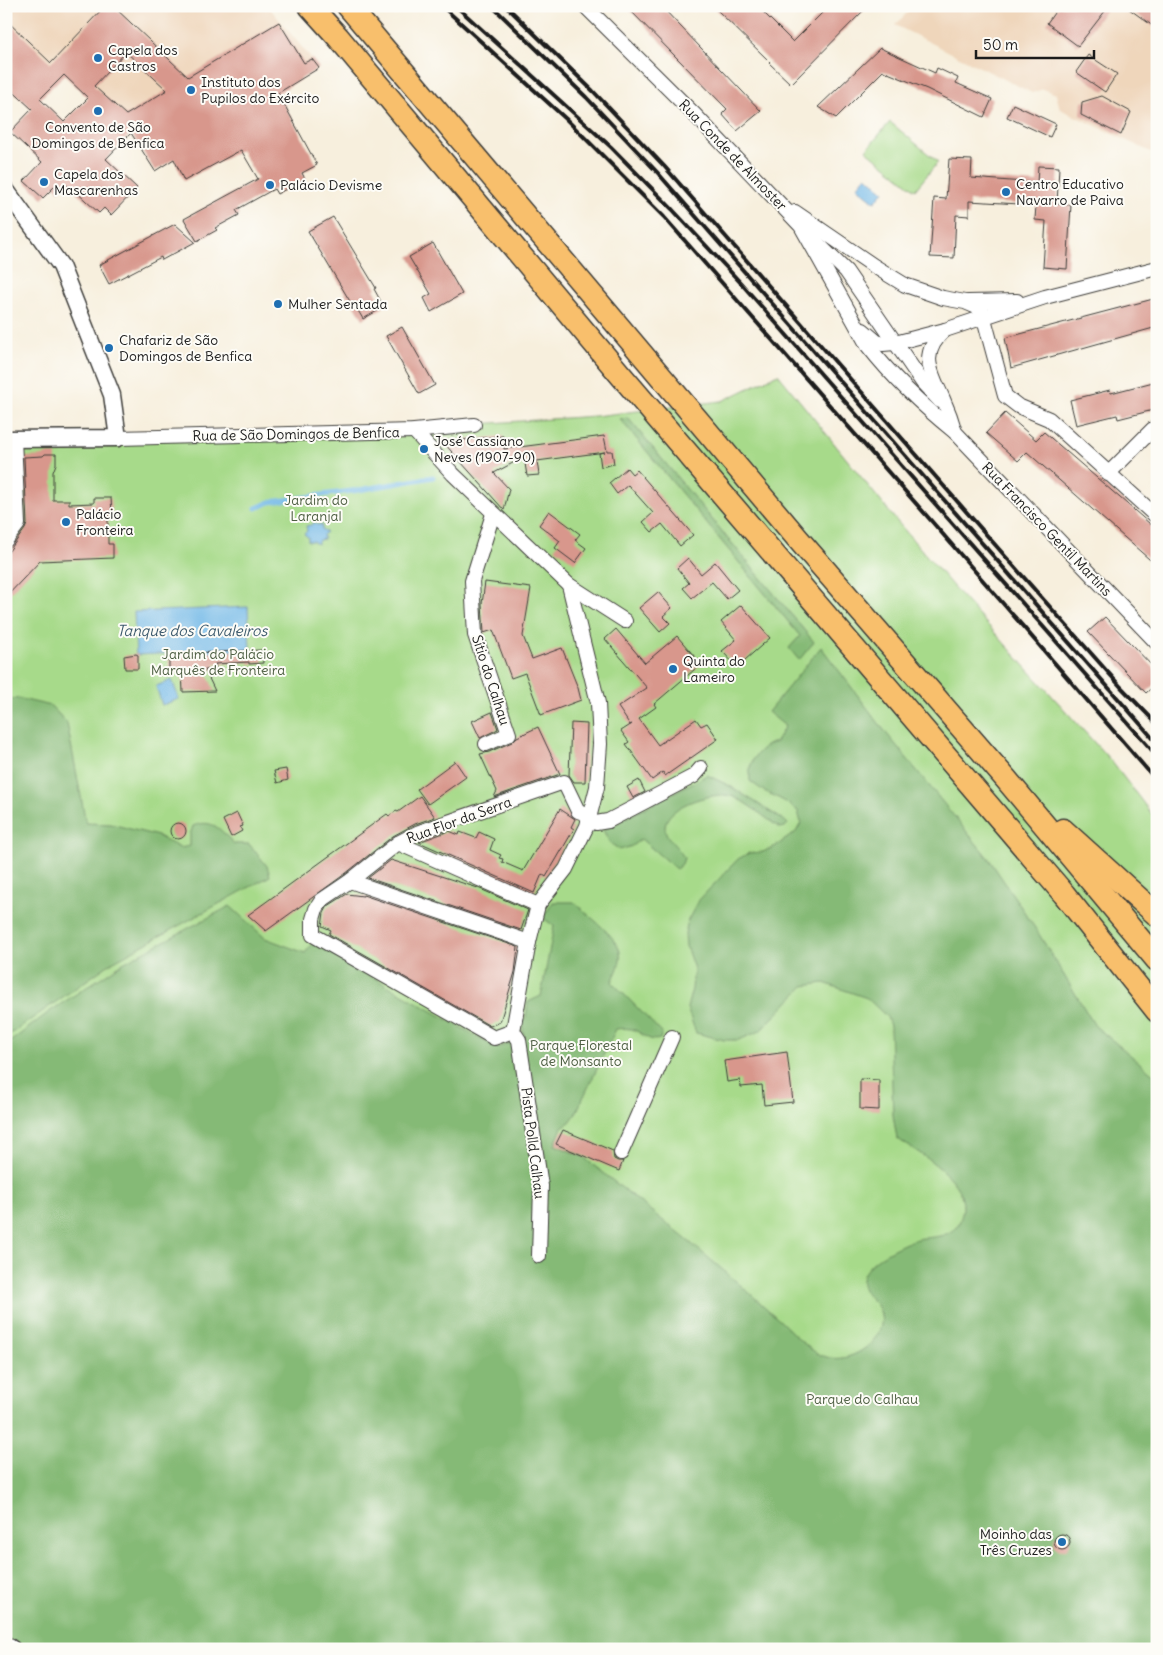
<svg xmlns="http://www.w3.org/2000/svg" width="1163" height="1655" viewBox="0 0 1163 1655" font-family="Delius,sans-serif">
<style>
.built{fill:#efd6bb}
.green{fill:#a7da8a;stroke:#627b53}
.forest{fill:#85ba76;stroke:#506b49}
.water{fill:#6fb7e7;stroke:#466a82}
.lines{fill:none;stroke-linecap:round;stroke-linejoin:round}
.stream{stroke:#6fb7e7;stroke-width:5}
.building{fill:#d8978c;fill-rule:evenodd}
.minor-casing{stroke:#3d3c39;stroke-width:16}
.tertiary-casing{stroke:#3d3c39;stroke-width:19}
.trunk-casing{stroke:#3d3c39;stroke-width:25}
.minor{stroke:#fff;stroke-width:14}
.tertiary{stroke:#fff;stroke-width:16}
.trunk{stroke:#f8bf6c;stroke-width:22}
.rail{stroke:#1c1c1c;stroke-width:4}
.poi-dot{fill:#1f6fb2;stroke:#fdfcf7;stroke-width:2}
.labels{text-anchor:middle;stroke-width:4;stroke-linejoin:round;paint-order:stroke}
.poi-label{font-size:14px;fill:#1c1c1c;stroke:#fdfcf7;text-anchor:start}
.street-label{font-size:14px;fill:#1c1c1c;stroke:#fdfcf7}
.park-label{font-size:14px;fill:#4d5e42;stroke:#fdfcf7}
.water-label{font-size:15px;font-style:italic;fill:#3d5a6d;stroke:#fdfcf7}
</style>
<rect width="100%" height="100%" fill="#fdfcf7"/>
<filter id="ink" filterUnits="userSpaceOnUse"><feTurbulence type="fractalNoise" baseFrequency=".02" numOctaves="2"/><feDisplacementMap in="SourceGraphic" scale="10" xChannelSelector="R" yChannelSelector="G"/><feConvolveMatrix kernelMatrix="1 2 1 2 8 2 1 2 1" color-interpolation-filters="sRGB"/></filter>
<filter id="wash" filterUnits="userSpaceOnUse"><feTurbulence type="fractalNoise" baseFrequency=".0096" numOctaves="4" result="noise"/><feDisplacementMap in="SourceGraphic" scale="20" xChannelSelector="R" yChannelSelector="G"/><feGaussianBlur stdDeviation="1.12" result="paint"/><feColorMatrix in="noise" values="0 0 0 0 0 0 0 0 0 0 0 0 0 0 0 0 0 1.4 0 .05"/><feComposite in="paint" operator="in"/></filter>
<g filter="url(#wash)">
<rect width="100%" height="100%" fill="#f7efdd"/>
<g class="built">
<path d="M6,6H105L51,63L6,20Z"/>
<path d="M113,6H268L319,68L163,160L165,165L155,171L122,117L123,112L94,86L126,52L180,69Z"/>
<path d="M914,6H1157V155L1060,109L1056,94L1043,89L1032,93L895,25Z"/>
</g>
<g class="green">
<path d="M890,122L938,162L915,190L866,150Z"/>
<path d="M778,374L895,519L957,591L1112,762L1157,821V1649H6V443L433,427L595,416L722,401Z"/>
</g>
<g class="forest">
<path d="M628,418L814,642L799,660L789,648L800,636L620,419Z"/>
<path d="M821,647L887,734L989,859L1037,931L1095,1026L1157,1077V1649H6V1045L49,1012L123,963L230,906L265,938L305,953L313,943L497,1048L524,1038L522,1021L526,1017L528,1002L541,996L554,926L543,918L553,902H574C586,914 616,935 620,952C622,962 616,973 612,982L662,1033L660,1039C650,1042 645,1036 637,1031C630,1028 623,1028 616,1029L575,1115L570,1122L562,1127L555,1145L582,1156C648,1209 715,1260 777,1318C792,1331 810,1355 831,1358C853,1362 886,1340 881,1315C879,1300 860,1296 862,1280C863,1262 901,1244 917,1239C927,1237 941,1238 950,1232C957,1228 960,1222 962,1214C971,1182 920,1153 897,1139L893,1115L890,1026L887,1017L867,998L824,983L804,986L760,1031L739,1040H724L696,1033L687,1008L692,989L694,969L686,946L685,934L688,920L699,900L738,859L749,853L763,852L776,846L796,832L801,823L798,811L784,801L762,790L750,781C750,777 749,772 750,768C752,757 764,744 776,742L785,726L768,712Z"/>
<path d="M6,698L21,699L51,706L67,723L86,823L111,824L158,836L180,848L190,846V835L193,826C213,818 221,830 234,844H249L267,866L270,876L114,961L6,1037Z"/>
<path d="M707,775L730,786L785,821L788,824L785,827L780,828C768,820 744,800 731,796C713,791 657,807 666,833C670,842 680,849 684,858L682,864L676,869L641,839L632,846L620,850L610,843L603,830Z"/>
</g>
<g class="water">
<path d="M866,176L884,191L875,202L857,187Z"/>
<path d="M314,522L317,525L322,524V529L326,532L323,535L324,539L319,540L317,544L313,541H308V537L304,534L307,531L306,526L311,525Z"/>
<path d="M248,607L250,650L136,655L134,612Z"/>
<path d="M172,680L179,699L162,705L156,686Z"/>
</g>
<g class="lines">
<path class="stream" d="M256,508L270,502L359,490L433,477"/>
</g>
<g id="blocks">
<g class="building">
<path d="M105,6H113L188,77L279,22L304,63L312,59L319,68L278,93L317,165L302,173L305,179L277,194L274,189L236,210L239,215L215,228L217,230L197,241L184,219L258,179L241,150L184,181L174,159L155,171L131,133L106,159L137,188L111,215L104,208L99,213L72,188L71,189L65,184L59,191L55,186L43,198L24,181L42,162L10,132L32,109L6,85V20L51,63ZM126,52L167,90L126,115L94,86ZM64,75L88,98L64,122L40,99Z"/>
<path d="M626,6H661L761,111L737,131L722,114L727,109Z"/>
<path d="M713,6H757L793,42L829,6H868L791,84L769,63L770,62Z"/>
<path d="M1059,6H1109L1078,46L1047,23Z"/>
<path d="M1125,6H1157V29Z"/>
<path d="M880,48L935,73L937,68L958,78L956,83L992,99L984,117L927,89L883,71L836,118L818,107Z"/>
<path d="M1088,55L1117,74L1105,92L1076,72Z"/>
<path d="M1102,96L1131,112L1121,135L1081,115L1082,102Z"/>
<path d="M1013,104L1056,124L1050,137L1007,117Z"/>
<path d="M949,159L972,160L971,178L1037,183L1038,166L1059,167L1057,204L1071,205L1067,269L1043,267L1046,221L1035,220L1036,205L969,201V216L956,215L954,258L930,257L934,198L946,199Z"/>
<path d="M333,217L376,288L374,289L384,307L363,319L353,302L351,303L308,231Z"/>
<path d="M175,224L195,242L162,260L161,257L109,284L99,265Z"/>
<path d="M433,243L462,294L431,312L424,298L431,294L409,257Z"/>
<path d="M1157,298V327L1011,368L1005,338Z"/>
<path d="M402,327L435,385L419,394L386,336Z"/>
<path d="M1157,381V409L1118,419L1117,415L1076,425L1070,400L1110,390L1111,393Z"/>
<path d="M1005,413L1036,440L1044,432L1157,530V566L1027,452L1018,461L986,433Z"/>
<path d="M503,436L504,449L604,436L607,451H612L614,464L601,467L599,453L605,452L537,461L539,475L527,476L524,457L494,473L509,489L504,510L443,442Z"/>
<path d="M45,454H56V464L53,472V500H69V504L94,503V498H111L112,513H108V544H113V558L40,561L6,597V555L25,529L27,524L24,457L43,456Z"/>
<path d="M627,468L632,474L637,470L693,535L680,546L662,524L652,532L643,522L653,513L628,485L617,494L609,483Z"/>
<path d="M549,511L580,534L575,540L586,548L575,563L555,548L560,541L539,525Z"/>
<path d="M688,558L701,574L715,562L738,590L727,599L712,582L692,598L683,588L689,583L677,568Z"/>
<path d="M485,582L531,588L523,636L532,659L562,648L578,688L581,700L541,715L525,673L511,678L493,630L484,633L482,604Z"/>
<path d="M658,592L672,608L663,616L670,623L660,632L639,608Z"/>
<path d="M741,605L770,638L737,667L722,651L736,640L721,622Z"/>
<path d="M1105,617L1157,671V683L1146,693L1088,632Z"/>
<path d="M616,629L645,663L677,636L701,664L654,704L656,707L639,719L658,745L696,719L701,726L707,723L718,739L665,776L663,772L652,780L626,744L629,742L621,731L632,724L630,725L618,707L647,688L605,639Z"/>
<path d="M262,650L263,663L249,664V662L215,664L216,669L205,670L215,691L183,692L182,671L169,672V654Z"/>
<path d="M136,654L138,655V669H125L124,656Z"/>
<path d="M492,712L498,729L480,738L472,721Z"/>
<path d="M571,723L587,724L585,782H574L569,775Z"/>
<path d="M538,727L560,774L494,797L497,791L480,754L489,752L512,742L517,737Z"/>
<path d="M455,761L466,777L428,804L417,789Z"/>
<path d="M286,769L288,780L277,783L274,771Z"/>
<path d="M639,780L645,792L633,798L627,787Z"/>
<path d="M420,796L435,817L415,824L393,836L345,874L266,931L248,915L387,814L389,816L396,811L398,812Z"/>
<path d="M560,809L575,819L571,827L574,829L546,877L542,874L534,893L419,842L449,831L459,835L460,832L476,838L479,832L494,839L490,850L501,855L499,858L503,859L502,862L523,871Z"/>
<path d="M237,813L243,826L240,827L242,831L231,837L223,820Z"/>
<circle cx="178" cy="831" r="8"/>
<path d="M391,860L478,888L528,910L521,930L368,878Z"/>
<path d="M347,894L363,896V895L518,947L515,972L500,1022L490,1026L329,934L331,930L322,926L324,913L328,906Z"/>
<path d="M787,1052L793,1102L764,1105L762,1085L741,1087L740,1080L727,1082L724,1061Z"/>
<path d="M860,1079L879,1080V1110L860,1109Z"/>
<path d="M563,1130L613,1151L614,1159L618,1161H623L619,1171L556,1144Z"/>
<circle cx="1062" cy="1542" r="8"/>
</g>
</g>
</g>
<g filter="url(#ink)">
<use href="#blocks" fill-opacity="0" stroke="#3d3c39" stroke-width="1"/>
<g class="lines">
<g class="minor-casing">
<g id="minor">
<path d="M585,6L695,115L801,226L868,346C893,378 924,407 955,432"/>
<path d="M795,212L874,266L905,285L943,298L965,302L979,308L982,311L1005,396L1018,406L1049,419L1157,517"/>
<path d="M810,236L846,271L923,383L940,401"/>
<path d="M968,302L1017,301"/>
<path d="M863,330L877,342L883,344L895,343L945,330L1045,297L1157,268"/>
<path d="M945,330C918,354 931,372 943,399C948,410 952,421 955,432L1157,643"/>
<path d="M414,431L453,474L569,585L625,621"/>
<path d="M118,438L414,431L474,425"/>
<path d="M1108,474L1153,429L1157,428"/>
<path d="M6,540L18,524L14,439"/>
<path d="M486,744L509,734L475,635L472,581L493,514"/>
<path d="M588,820L596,823L608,821L694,776L701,768"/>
<path d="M398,843L538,905"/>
<path d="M350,881L529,942"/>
<path d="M513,1031L494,1038L313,935V919L316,909L322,900L350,881L398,843L419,832L564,782L578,811L590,815"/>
<path d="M513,1031L529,942L538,905L566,869L587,826L597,787L600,744L598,703L569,585"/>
<path d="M513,1031L519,1040L541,1186L539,1256"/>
<path d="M621,1153L672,1037"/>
</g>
</g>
<g class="tertiary-casing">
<g id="tertiary">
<path d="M6,190L61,266L112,395L118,438L6,439"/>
<path d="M6,1645L12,1649"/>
</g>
</g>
<g class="trunk-casing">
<g id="trunk">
<path d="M310,6L338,37L619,373L1064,894L1157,1011"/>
<path d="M348,6L798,539L1006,779L1157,960"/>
<path d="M1063,830L1157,915"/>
</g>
</g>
<use href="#minor" class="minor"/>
<use href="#tertiary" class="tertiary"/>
<use href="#trunk" class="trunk"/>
<g class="rail">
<path d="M442,6L566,119L664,217L934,524L1157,781"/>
<path d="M456,6L611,147L672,209L739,281L1157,756"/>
<path d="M492,6L586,97L657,172L1157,743"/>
<path d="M506,6L593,91L664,166L1005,556L1121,687L1157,724"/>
</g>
</g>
</g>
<g class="poi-dot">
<circle cx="98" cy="58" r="5"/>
<circle cx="191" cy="90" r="5"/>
<circle cx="98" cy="111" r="5"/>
<circle cx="44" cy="182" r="5"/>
<circle cx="270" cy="185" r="5"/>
<circle cx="1006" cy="192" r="5"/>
<circle cx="278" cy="304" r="5"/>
<circle cx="109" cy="348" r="5"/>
<circle cx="424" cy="449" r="5"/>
<circle cx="66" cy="522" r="5"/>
<circle cx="673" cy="669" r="5"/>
<circle cx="1062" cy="1542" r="5"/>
</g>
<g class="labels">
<g class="poi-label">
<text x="108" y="55">Capela dos<tspan x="108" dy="16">Castros</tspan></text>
<text x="201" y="87">Instituto dos<tspan x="201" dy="16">Pupilos do Exército</tspan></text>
<text x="98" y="132" text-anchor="middle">Convento de São<tspan x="98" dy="16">Domingos de Benfica</tspan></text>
<text x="54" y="179">Capela dos<tspan x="54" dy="16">Mascarenhas</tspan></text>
<text x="1016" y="189">Centro Educativo<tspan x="1016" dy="16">Navarro de Paiva</tspan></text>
<text x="280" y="190">Palácio Devisme</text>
<text x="288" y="309">Mulher Sentada</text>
<text x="119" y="345">Chafariz de São<tspan x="119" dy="16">Domingos de Benfica</tspan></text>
<text x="434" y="446">José Cassiano<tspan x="434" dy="16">Neves (1907-90)</tspan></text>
<text x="76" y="519">Palácio<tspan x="76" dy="16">Fronteira</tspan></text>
<text x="683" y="666">Quinta do<tspan x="683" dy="16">Lameiro</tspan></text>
<text x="1052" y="1539" text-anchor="end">Moinho das<tspan x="1052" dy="16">Três Cruzes</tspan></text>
</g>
<g class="street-label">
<text transform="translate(733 155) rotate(46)" y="5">Rua Conde de Almoster</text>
<text transform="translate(296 434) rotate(-1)" y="5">Rua de São Domingos de Benfica</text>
<text transform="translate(1047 529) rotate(46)" y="5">Rua Francisco Gentil Martins</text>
<text transform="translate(491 680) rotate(72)" y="5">Sítio do Calhau</text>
<text transform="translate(459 820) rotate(-20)" y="5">Rua Flor da Serra</text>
<text transform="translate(533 1143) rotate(83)" y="5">Pista Polld Calhau</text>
</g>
<g class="park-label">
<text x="316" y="505">Jardim do<tspan x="316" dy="16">Laranjal</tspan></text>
<text x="218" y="659">Jardim do Palácio<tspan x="218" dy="16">Marquês de Fronteira</tspan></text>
<text x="581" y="1050">Parque Florestal<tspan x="581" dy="16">de Monsanto</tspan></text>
<text x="862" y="1404">Parque do Calhau</text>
</g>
<g class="water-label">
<text x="192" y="636">Tanque dos Cavaleiros</text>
</g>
</g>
<rect width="1163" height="1655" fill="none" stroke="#fdfcf7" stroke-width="25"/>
<path d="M976 50v8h118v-8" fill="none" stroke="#1c1c1c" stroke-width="2.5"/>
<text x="983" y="50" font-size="15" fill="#1c1c1c" stroke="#fdfcf7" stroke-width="4" paint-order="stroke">50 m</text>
</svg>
